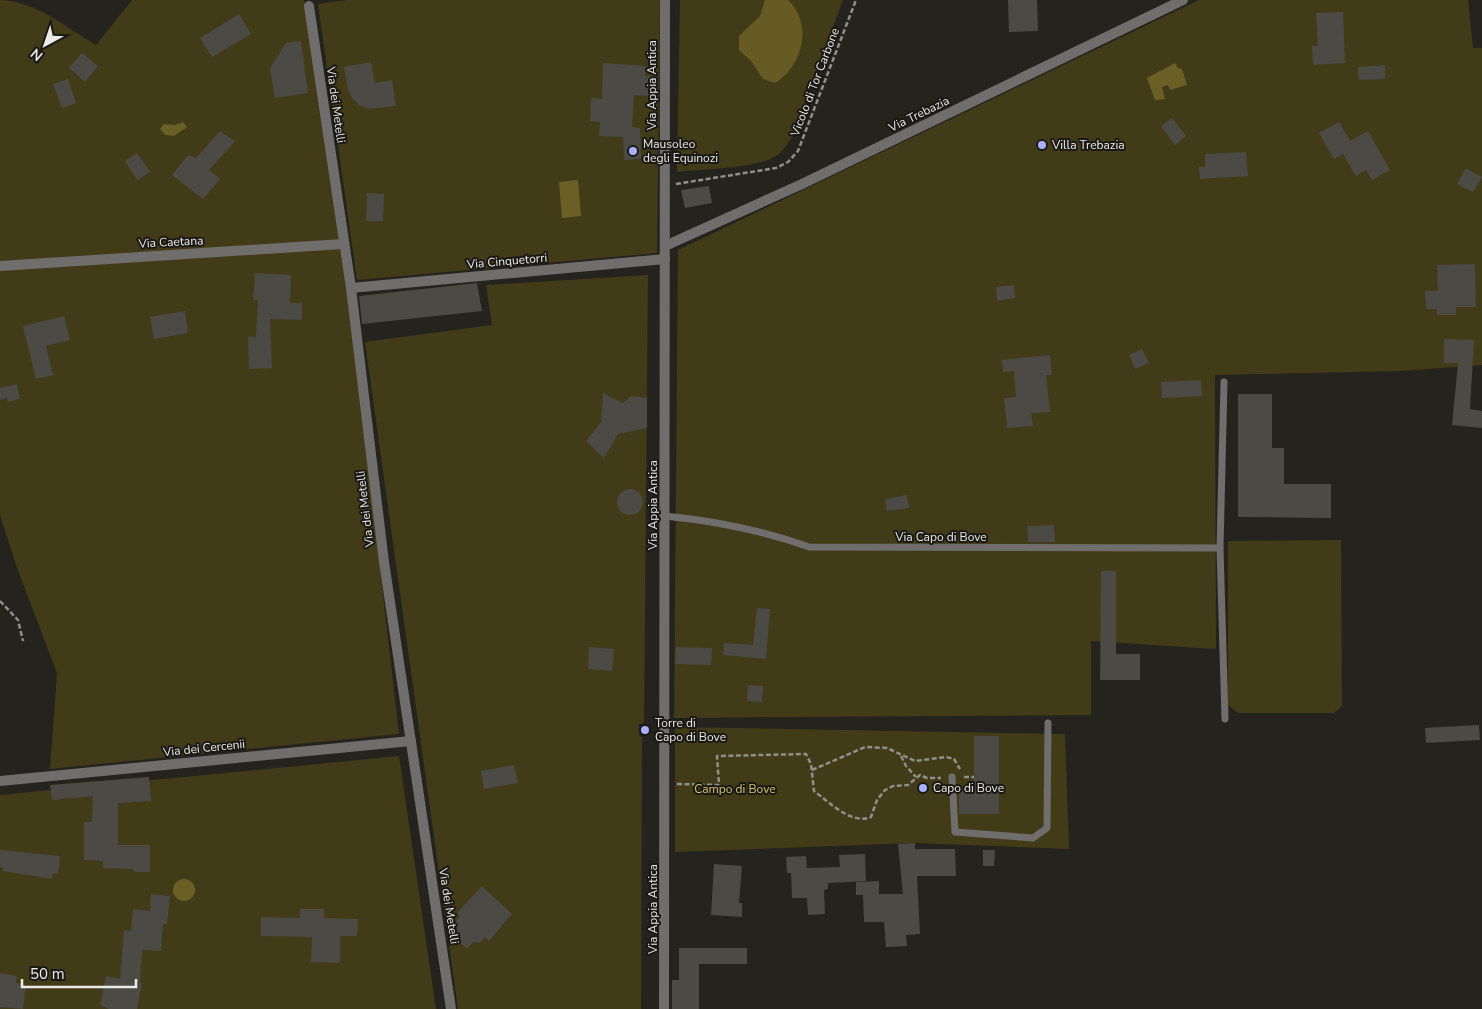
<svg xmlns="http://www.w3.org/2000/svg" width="1482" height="1009" viewBox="0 0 1482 1009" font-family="'Nunito Sans',sans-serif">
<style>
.green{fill:#423b18}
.forest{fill:#665c23}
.water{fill:#6a6026}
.building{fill:#4b4a45}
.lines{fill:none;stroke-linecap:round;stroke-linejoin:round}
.path{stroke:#8f8f8b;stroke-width:2.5;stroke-dasharray:5 2.5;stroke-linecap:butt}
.service{stroke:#6f6e6c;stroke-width:7}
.minor{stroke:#6f6e6c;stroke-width:10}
.poi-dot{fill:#a9b0fc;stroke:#1a1915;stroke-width:2}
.labels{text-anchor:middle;stroke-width:4;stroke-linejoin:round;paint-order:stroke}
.street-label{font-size:12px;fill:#ebebe7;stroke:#1a1915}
.poi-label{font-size:12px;fill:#ebebe7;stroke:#1a1915;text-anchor:start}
.park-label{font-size:12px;fill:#d5c570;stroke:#1a1915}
</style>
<rect width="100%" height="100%" fill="#24231e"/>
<g class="green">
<path d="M0,0C34,0 67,28 96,45L132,0H304L343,244L399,734L50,769L57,673L17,568L0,515Z"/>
<path d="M347,0H660L657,253L357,280L318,4Z"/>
<path d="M680,0H843L791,139C786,145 783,152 776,156C756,169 702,169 677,172Z"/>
<path d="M1199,0H1468L1473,48H1482V365L1402,371L1215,375L1216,649L1091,641V715L674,718L678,250Z"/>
<path d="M648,275L644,723L639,724V736L642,737L641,1009H458L365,342L492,325L486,285Z"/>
<path d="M1341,540L1342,706L1334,713H1238L1228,705V541Z"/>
<path d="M675,727L1065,734L1069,849L915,843L675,852Z"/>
<path d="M399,756L436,1009H0V795Z"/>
</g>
<path class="forest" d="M765,0H788C813,24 803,66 775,83L763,79L751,61L739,50V36L760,16Z"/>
<g class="water">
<path d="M1175,63L1178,68L1182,69L1187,85L1170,90L1168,85L1162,87L1165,99L1155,100L1147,78Z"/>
<path d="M183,122L187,127L174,136L165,135L160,129L164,124L175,125Z"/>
<path d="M578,180L581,216L562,218L559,182Z"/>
<circle cx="184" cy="890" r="11"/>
</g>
<g class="building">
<path d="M1008,0H1037L1038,31L1009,32Z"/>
<path d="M1343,12L1345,63L1313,65L1312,46H1318L1316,13Z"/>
<path d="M239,14L251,34L212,57L200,38Z"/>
<path d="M301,41L308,93L275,98L270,68L286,43Z"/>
<path d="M82,53L98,66L85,82L69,68Z"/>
<path d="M371,62L375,83L392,80L396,106L368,109L359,105L352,98L348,89L344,67Z"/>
<path d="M603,63L646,66L645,76L655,77L654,96L634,95L632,127L640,128L641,159L624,160L623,137L599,136L600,122L590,121L591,98L602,99Z"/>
<path d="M1385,65V79L1359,80L1358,67Z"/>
<path d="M68,79L76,103L62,108L53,84Z"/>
<path d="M1172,118L1186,136L1175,145L1161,126Z"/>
<path d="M1339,122L1350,141L1368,131L1390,170L1372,180L1366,170L1356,176L1343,154L1334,159L1319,133Z"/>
<path d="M220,131L235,141L209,170L220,179L203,199L172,175L188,155L196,158Z"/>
<path d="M1246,152L1248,176L1200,179L1199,167H1205V154Z"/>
<path d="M137,153L150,172L137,180L125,161Z"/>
<path d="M1466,168L1482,177L1473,192L1457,184Z"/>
<path d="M709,186L712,203L685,208L681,190Z"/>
<path d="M367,193L384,194L383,221H366Z"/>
<path d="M1475,264L1476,307H1456V315H1437V309H1426L1425,291H1438L1437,265Z"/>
<path d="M255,273L291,275L290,303H302V320L270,319L272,368L249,369L248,337H256L258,300H253Z"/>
<path d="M477,283L482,311L362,324L359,296Z"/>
<path d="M1014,285L1015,298L997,301L996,287Z"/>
<path d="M185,311L188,333L154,339L150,317Z"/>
<path d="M64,316L70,340L46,346L53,375L36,379L23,326Z"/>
<path d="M1444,339L1474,340L1470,409L1482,411V428L1452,425L1458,363H1444Z"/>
<path d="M1142,349L1149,363L1135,369L1129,355Z"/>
<path d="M1050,355L1052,375H1046L1050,412L1031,413L1033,426L1007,428L1004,398L1016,397L1014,371L1003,372L1002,360Z"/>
<path d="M1201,380L1202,396L1162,398L1161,382Z"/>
<path d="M17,384L20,399L8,402L7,398L0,400V388Z"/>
<path d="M603,393L623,403L631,396L647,398V428L618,434L604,458L586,441L601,422Z"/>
<path d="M1238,394H1272V448H1284V484H1331V518L1238,517Z"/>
<circle cx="630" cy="502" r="13"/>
<path d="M907,495L909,508L887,511L885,499Z"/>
<path d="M1054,525L1055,542H1028L1027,526Z"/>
<path d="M1101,571H1116V654H1140V680H1100Z"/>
<path d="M757,608L770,609L766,659L723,655L724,643L753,645Z"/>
<path d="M589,647L614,649L612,671L588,669Z"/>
<path d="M676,647L712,648L711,665L675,664Z"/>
<path d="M748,685L763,686L762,702L747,701Z"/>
<path d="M1479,725L1480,740L1426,743L1425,728Z"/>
<path d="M974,736H999V814H959V790H974Z"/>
<path d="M514,765L518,783L484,789L481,771Z"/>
<path d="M149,777L151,801L118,803V845H150V872H134V869L103,868V861L84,860V822H92L93,796L52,800L50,785Z"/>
<path d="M915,843V849H955L956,876H917L920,934L906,935L907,946L886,947L884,922H864L863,895H856V882L879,881V894H903L898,844Z"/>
<path d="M0,850L60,856L58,874L53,873L52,879L3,871V867H0Z"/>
<path d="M983,850H995L994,866H983Z"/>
<path d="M865,854L866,881L828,883V889L824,890L825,914L808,915L807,898H792L791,873H787L786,857L806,856L807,868L840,867L839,855Z"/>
<path d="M714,864L742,866L739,903H742V917L711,915Z"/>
<path d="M482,886L512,914L489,941L485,937L480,943L473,942L467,949L453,937L458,931L456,921L460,916L457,913Z"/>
<path d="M151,894L170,896L167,924H163L161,951L142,950L140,983H142L137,1009H109L100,1005L106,976L120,979L124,930L131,931L133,909L150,911Z"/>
<path d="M300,909H324V918L358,919L357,936H340V963L311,962L312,937L261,936V917L300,918Z"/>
<path d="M679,948H747V964H699V1009H672V980H679Z"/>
<path d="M0,973L17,976L16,983L26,985L23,1009L0,1007Z"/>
</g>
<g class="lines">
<g class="path">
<path d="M676,184L776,168L788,162L798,151L856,0"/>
<path d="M0,601L18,620L23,641"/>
<path d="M901,756L906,766L916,777"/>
<path d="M812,770L865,747L887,748L915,761L946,757L954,759L960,769"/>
<path d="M964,777H974"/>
<path d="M677,784L719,785L717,756L806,754L811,764L814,791C829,802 851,825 871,817L877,800L885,790L893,786L908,785L920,775L927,778H941"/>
</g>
<g class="service">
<path d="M1224,382L1220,548L1225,719"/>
<path d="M665,516C715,521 762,530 809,547L1220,548"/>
<path d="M952,777L955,832L1033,838L1047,828L1048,723"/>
</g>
<g class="minor">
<path d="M309,6L351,288L384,562L451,1009"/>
<path d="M665,246L802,184L1183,0"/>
<path d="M0,266L343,244"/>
<path d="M351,288L665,259"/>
<path d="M0,781L411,741"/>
<path d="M664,1009L665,0"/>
</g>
</g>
<g class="poi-dot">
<circle cx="1042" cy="145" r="5"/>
<circle cx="633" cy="151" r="5"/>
<circle cx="645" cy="730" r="5"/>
<circle cx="923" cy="788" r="5"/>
</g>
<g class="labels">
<g class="street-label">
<text transform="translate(815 82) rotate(-69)" y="4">Vicolo di Tor Carbone</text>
<text transform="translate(652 85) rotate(-90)" y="4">Via Appia Antica</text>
<text transform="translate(336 105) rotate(82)" y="4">Via dei Metelli</text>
<text transform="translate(919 114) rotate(-26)" y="4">Via Trebazia</text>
<text transform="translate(171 242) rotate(-3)" y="4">Via Caetana</text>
<text transform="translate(507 261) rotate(-5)" y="4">Via Cinquetorri</text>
<text transform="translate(653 505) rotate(-90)" y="4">Via Appia Antica</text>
<text transform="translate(365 509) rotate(-97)" y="4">Via dei Metelli</text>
<text x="941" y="541">Via Capo di Bove</text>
<text transform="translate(204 748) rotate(-6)" y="4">Via dei Cercenii</text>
<text transform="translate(449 906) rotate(81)" y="4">Via dei Metelli</text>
<text transform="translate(653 909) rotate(-90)" y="4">Via Appia Antica</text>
</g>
<g class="poi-label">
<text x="643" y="148">Mausoleo<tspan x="643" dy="14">degli Equinozi</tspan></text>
<text x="1052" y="149">Villa Trebazia</text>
<text x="655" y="727">Torre di<tspan x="655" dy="14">Capo di Bove</tspan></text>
<text x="933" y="792">Capo di Bove</text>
</g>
<g class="park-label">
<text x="735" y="793">Campo di Bove</text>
</g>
</g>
<g transform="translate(45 45) rotate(220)" stroke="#1a1915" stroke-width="4" paint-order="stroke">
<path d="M0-4L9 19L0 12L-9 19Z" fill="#ebebe7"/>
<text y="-8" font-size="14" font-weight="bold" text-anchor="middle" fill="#ebebe7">N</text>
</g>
<path d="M22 979v8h114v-8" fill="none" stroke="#ebebe7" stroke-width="2.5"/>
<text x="30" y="979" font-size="15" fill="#ebebe7" stroke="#1a1915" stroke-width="4" paint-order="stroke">50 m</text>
</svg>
